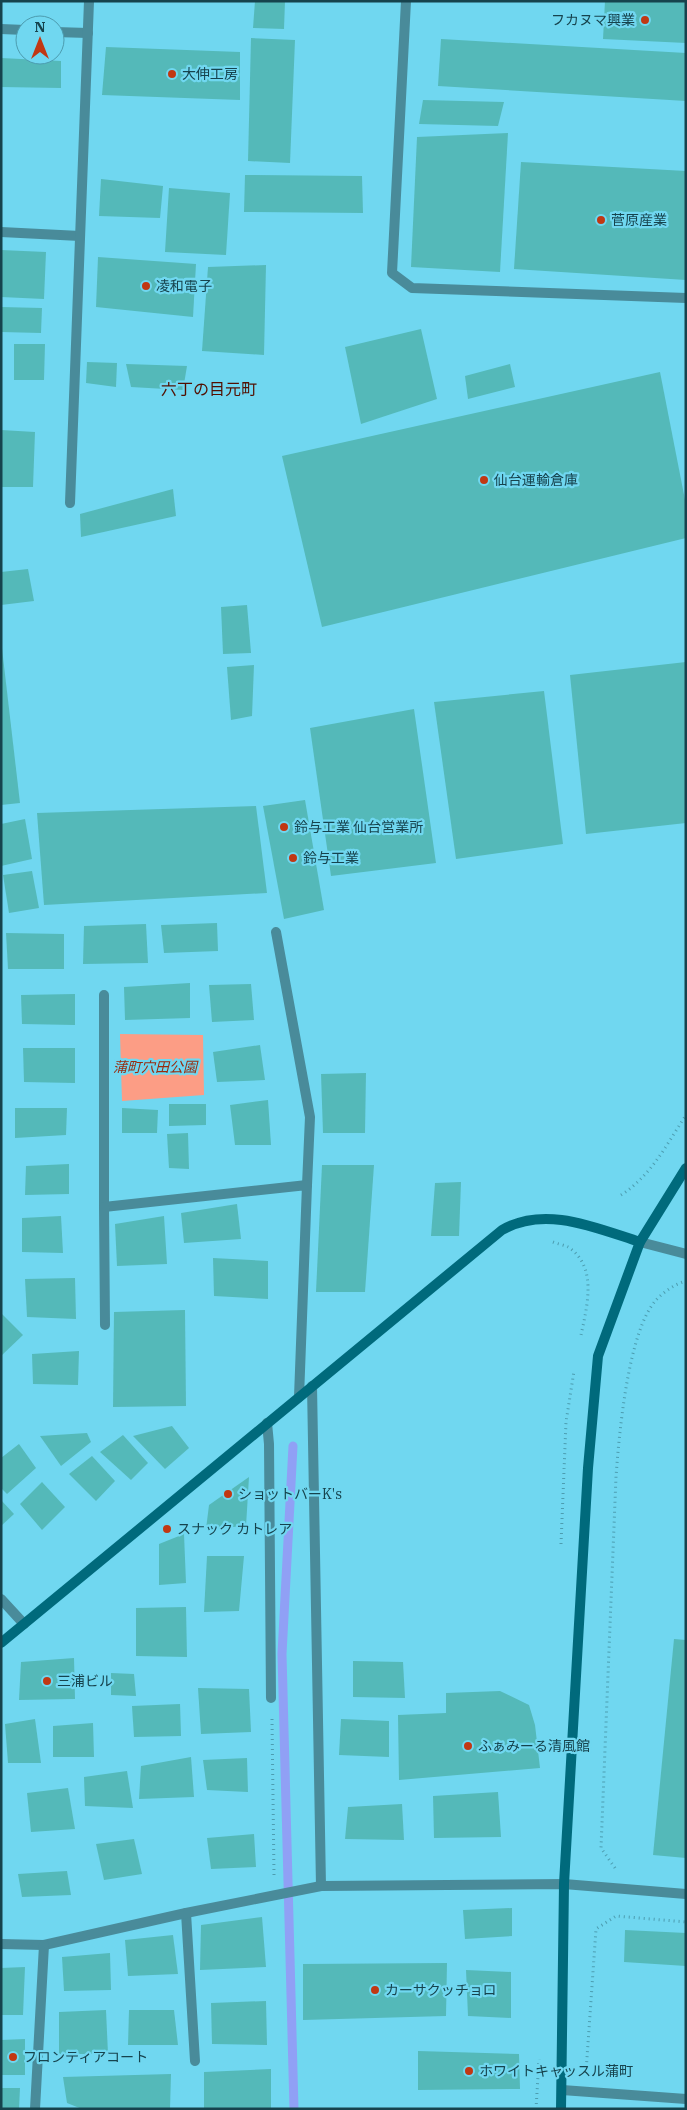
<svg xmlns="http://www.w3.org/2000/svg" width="687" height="2110" viewBox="0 0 687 2110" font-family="'IBM Plex Serif','Noto Sans JP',serif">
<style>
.green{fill:#fc9d85}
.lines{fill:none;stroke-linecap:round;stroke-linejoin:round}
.stream{stroke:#90a0f5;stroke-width:9}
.building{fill:#54b9b9}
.path{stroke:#4c9db0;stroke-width:3;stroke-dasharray:1 4;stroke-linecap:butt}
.lane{stroke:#498b9a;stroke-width:10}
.street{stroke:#498b9a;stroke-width:10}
.secondary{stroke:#006a7c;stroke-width:10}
.poi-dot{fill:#c13813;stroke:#70d7f0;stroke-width:2}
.labels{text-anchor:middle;stroke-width:4.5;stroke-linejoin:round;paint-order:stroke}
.poi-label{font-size:14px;fill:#16434d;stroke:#70d7f0;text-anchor:start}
.park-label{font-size:14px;font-style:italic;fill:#982b0e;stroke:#70d7f0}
.quarter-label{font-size:16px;fill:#520f01;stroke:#70d7f0}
</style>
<rect width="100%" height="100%" fill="#70d7f0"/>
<path class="green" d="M120,1034L203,1035L204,1095L122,1101Z"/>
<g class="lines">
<path class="stream" d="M293,1446L282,1654L294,2109"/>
</g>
<g class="building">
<path d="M255,1H285L284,29L253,28Z"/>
<path d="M605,1H686V43L603,39Z"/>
<path d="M251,38L295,40L290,163L248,161Z"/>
<path d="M441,39L686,53V101L438,86Z"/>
<path d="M106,47L240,52V100L102,95Z"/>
<path d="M1,58L61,61V88L1,87Z"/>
<path d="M423,100L504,102L498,126L419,124Z"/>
<path d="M508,133L500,272L411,267L417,137Z"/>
<path d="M521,162L686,171V280L514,269Z"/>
<path d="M245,175L362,176L363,213L244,212Z"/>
<path d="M101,179L163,186L160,218L99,216Z"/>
<path d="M169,188L230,193L226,255L165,252Z"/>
<path d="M1,250L46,252L44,299L1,297Z"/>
<path d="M98,257L196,264L193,317L96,307Z"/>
<path d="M266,265L264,355L202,351L208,267Z"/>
<path d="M1,307L42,308L41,333L1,332Z"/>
<path d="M421,329L437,399L361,424L345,347Z"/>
<path d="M14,344H45L44,380H14Z"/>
<path d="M87,362L117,363L116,387L86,383Z"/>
<path d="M126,364L187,366L183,390L131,387Z"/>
<path d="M510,364L515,387L468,399L465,376Z"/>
<path d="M660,372L686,505V538L322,627L282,456Z"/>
<path d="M1,430L35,432L33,487H1Z"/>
<path d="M173,489L176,516L81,537L80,514Z"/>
<path d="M28,569L34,601L1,605V572Z"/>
<path d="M247,605L251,653L223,654L221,607Z"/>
<path d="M1,640L20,803L1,805Z"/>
<path d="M686,662V823L586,834L570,675Z"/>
<path d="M254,665L252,716L231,720L227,667Z"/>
<path d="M544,691L563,844L456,859L434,702Z"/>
<path d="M414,709L436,863L331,876L310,728Z"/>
<path d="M305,800L324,910L284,919L263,806Z"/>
<path d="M256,806L267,893L44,905L37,813Z"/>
<path d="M25,819L32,859L1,866V824Z"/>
<path d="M32,871L39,908L9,913L3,875Z"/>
<path d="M217,923L218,951L164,953L161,925Z"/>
<path d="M146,924L148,963L83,964L84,926Z"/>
<path d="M6,933L64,934V969H8Z"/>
<path d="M190,983V1018L125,1020L124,987Z"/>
<path d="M251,984L254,1020L212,1022L209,985Z"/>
<path d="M75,994V1025L22,1024L21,995Z"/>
<path d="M260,1045L265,1080L217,1082L213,1052Z"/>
<path d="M23,1048H75V1083L24,1082Z"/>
<path d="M366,1073L365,1133H323L321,1074Z"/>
<path d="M268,1100L271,1145H235L230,1105Z"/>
<path d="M169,1104H206V1125L169,1126Z"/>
<path d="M15,1108H67L66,1135L15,1138Z"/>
<path d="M122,1108L158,1110L157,1133H122Z"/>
<path d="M188,1133L189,1169L169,1168L167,1134Z"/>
<path d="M69,1164V1194L25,1195L26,1166Z"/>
<path d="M322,1165H374L365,1292H316Z"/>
<path d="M461,1182L459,1236H431L435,1183Z"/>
<path d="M237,1204L241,1239L184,1243L181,1213Z"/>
<path d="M61,1216L63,1253L22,1252V1218Z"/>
<path d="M164,1216L167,1264L117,1266L115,1224Z"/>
<path d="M213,1258L268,1261V1299L214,1296Z"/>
<path d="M75,1278L76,1319L27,1317L25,1279Z"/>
<path d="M185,1310L186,1406L113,1407L114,1312Z"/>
<path d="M1,1313L23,1335L1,1356Z"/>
<path d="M79,1351L78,1385L33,1384L32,1354Z"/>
<path d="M172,1426L189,1448L165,1469L133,1436Z"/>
<path d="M87,1433L91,1442L61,1466L40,1436Z"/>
<path d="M123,1435L148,1463L131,1480L100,1452Z"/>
<path d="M19,1444L36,1468L7,1494L1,1488V1458Z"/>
<path d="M92,1456L115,1481L96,1501L69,1474Z"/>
<path d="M249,1477L246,1526L206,1529L209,1505Z"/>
<path d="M42,1482L65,1507L42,1530L20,1504Z"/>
<path d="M1,1500L14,1514L1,1526Z"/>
<path d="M184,1534L186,1583L159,1585V1544Z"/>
<path d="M207,1556H244L239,1611L204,1612Z"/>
<path d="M186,1607L187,1657L136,1656V1608Z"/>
<path d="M674,1639L686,1640V1858L653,1855Z"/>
<path d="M74,1658L75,1699L19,1700L21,1662Z"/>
<path d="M353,1661L403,1662L405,1698L353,1697Z"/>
<path d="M111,1673L134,1674L136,1696L111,1695Z"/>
<path d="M198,1688L249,1689L251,1732L201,1734Z"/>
<path d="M500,1691L529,1705L535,1725L540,1768L399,1780L398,1715L446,1713V1693Z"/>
<path d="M180,1704L181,1736L134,1737L132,1706Z"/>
<path d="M35,1719L41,1763H8L5,1724Z"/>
<path d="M341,1719L389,1721V1757L339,1755Z"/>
<path d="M93,1723L94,1757H53V1726Z"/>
<path d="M191,1757L194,1797L139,1799L141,1766Z"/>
<path d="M247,1758L248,1792L207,1790L203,1760Z"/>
<path d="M127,1771L133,1808L85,1806L84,1777Z"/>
<path d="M68,1788L75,1829L31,1832L27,1793Z"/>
<path d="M498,1792L501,1837L434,1838L433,1796Z"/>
<path d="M402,1804L404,1840L345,1839L348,1807Z"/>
<path d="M254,1834L256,1867L211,1869L207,1838Z"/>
<path d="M134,1839L142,1874L104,1880L96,1844Z"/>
<path d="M67,1871L71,1895L22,1897L18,1874Z"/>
<path d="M512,1908V1936L465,1939L463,1910Z"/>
<path d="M262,1917L266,1967L200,1970L201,1925Z"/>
<path d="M625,1930L686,1933V1966L624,1962Z"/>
<path d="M173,1935L178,1974L128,1976L125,1940Z"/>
<path d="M110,1953L111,1990L64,1991L62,1957Z"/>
<path d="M447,1963L446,2016L303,2020V1964Z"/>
<path d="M25,1967L23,2015H1V1968Z"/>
<path d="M466,1970L511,1972V2018L468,2016Z"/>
<path d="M266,2001L267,2045L212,2044L211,2003Z"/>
<path d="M106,2010L108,2054H59V2012Z"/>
<path d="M129,2010H174L178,2045H128Z"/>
<path d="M25,2039V2075H1V2040Z"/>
<path d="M418,2051L519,2054L520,2089L418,2090Z"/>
<path d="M271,2069V2109H204V2072Z"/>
<path d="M171,2074L170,2109H82L67,2103L63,2077Z"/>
<path d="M1,2088H20L19,2109H1Z"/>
</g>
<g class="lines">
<g class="path">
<path d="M621,1195C651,1176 667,1144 686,1115"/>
<path d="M553,1242C558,1244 564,1245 568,1247C598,1266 587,1307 581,1335"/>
<path d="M561,1544L566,1422L574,1371"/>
<path d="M272,1719L274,1875"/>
<path d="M615,1868L601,1848L616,1477C619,1435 628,1329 657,1299C665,1291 675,1284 686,1281"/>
<path d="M586,2072L596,1929L616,1916L686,1922"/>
<path d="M536,2109L539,2059"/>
</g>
<g class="lane">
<path d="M406,1L392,273L412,288L686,298"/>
<path d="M1,232L80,236"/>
<path d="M1,1599L24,1624"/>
<path d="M186,1913L195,2061"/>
</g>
<g class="street">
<path d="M1,29L25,30"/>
<path d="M55,32L88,33"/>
<path d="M70,503L89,1"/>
<path d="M276,932L310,1117L307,1185"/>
<path d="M104,995V1207L307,1185L299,1397"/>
<path d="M104,1207L105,1325"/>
<path d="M640,1242L686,1254"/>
<path d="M312,1386L321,1886"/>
<path d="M267,1423L269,1444L271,1698"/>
<path d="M1,1944L44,1945L186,1913L321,1886L564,1884L686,1894"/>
<path d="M562,2090L686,2099"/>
<path d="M35,2109L44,1945"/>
</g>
<g class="secondary">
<path d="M1,1643L502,1230C545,1205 596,1228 640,1242"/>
<path d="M561,2109L564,1884L588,1468L598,1356L640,1242L686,1168"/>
</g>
</g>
<g class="poi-dot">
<circle cx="645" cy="20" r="5"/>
<circle cx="172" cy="74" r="5"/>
<circle cx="601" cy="220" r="5"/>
<circle cx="146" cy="286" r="5"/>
<circle cx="484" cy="480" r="5"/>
<circle cx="284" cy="827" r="5"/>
<circle cx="293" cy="858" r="5"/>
<circle cx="228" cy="1494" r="5"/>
<circle cx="167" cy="1529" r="5"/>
<circle cx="47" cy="1681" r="5"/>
<circle cx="468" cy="1746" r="5"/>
<circle cx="375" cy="1990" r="5"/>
<circle cx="13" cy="2057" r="5"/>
<circle cx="469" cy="2071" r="5"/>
</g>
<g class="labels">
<g class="poi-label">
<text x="635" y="25" text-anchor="end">フカヌマ興業</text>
<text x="182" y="79">大伸工房</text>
<text x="611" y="225">菅原産業</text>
<text x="156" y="291">凌和電子</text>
<text x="494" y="485">仙台運輸倉庫</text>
<text x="294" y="832">鈴与工業 仙台営業所</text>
<text x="303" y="863">鈴与工業</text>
<text x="238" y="1499">ショットバーK's</text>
<text x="177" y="1534">スナック カトレア</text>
<text x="57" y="1686">三浦ビル</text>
<text x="478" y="1751">ふぁみーる清風館</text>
<text x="385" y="1995">カーサクッチョロ</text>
<text x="23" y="2062">フロンティアコート</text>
<text x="479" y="2076">ホワイトキャッスル蒲町</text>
</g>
<g class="park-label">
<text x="155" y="1072">蒲町穴田公園</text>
</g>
<g class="quarter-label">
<text x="209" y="395">六丁の目元町</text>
</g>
</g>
<rect width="687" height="2110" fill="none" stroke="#16434d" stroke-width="5"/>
<g transform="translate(40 40)"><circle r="24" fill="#70d7f0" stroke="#4c9caf"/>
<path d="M0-4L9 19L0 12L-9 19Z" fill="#c13813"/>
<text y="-8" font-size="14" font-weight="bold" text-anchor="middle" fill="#16434d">N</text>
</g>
</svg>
